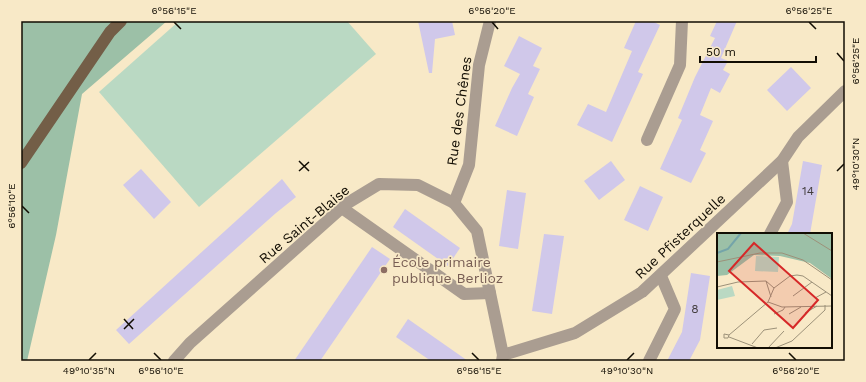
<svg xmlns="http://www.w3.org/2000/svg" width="866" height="382" viewBox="0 0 866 382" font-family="'Work Sans',sans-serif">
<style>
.green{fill:#bad9c3}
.forest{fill:#9cc0a7}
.building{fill:#d0c8ea}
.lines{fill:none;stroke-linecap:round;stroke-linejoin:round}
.minor{stroke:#aa9d91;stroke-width:12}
.major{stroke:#735e47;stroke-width:12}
.ticks{fill:none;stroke:#120d03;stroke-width:1.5}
.education-dot{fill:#8d6e63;stroke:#f8e9c7;stroke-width:1.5}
.labels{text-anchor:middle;stroke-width:3.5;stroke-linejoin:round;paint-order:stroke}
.number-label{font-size:12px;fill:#423c3d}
.street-label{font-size:14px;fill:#120d03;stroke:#f8e9c7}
.education-label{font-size:14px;fill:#785e54;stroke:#f8e9c7;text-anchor:start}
.inset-river{fill:none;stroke:#74a4a9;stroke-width:2}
.inset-road{fill:none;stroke:#9c9179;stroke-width:1}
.view{fill:#d62828;fill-opacity:0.15;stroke:#d62828;stroke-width:2}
.inset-edge{fill:none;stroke:#120d03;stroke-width:2}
.neatline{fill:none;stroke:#120d03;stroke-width:1.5}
.ticks-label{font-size:10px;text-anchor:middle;fill:#120d03}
</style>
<rect width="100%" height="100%" fill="#f8e9c7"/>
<path class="green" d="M179,21H347L376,54L199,207L99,92Z"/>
<path class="forest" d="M21,21H167L82,94L56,235L27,361H21Z"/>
<g class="building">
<path d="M418,21H452L455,35L435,39L432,73H429Z"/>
<path d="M636,21H652L660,25L638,72L643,74L612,142L577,125L588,104L606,112L632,51L624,48Z"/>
<path d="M717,21H737L721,58L728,61L723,70L730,74L720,93L711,88L700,115L713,121L700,150L706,153L691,183L660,169L682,120L678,118L695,77L715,38L710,36Z"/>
<path d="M519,36L542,48L533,66L540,69L528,94L534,97L517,136L495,126L512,88L520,74L504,66Z"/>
<path d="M791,67L811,88L787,111L767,90Z"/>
<path d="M611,161L625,180L599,200L584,181Z"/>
<path d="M803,161L822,165L810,234H787L792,224Z"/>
<path d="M141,169L171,202L154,219L123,185Z"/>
<path d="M282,179L296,197L276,213L129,344L116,330Z"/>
<path d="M640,186L663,197L648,231L624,220Z"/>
<path d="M507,190L526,193L518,249L499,246Z"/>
<path d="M405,209L460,248L448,266L393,227Z"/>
<path d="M544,234L564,236L552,314L532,311Z"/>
<path d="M372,247L390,259L320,361H294Z"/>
<path d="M691,273L710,276L700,340L689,361H667L682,332Z"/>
<path d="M408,319L468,361H431L396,337Z"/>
</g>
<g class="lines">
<g class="minor">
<path d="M647,140L680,65L682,21"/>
<path d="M454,203L469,165L479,65L490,21"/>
<path d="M342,208L464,294L490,293"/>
<path d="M770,234L787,202L782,161"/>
<path d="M503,355L575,333L642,292L782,161L798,137L845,91"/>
<path d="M174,361L190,343L346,204L379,184L418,185L454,203L477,231L503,355L502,361"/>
<path d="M649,361L675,309L661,276"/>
</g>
<path class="major" d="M21,163L110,32L121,21"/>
</g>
<path class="ticks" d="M174,22L181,29M492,22L498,29M809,22L816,29M837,53L844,61M299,161L309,171M299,171L309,162M837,171L844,164M22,206L29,213M124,319L133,329M124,329L134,319M154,353L161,360M472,353L479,360M789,353L796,360M89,360L96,353M627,360L634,353"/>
<circle class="education-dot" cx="384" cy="270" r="4"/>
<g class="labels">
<g class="number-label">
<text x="808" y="195">14</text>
<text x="695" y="313">8</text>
</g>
<g class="street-label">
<text transform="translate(459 111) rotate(-82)" y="5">Rue des Chênes</text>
<text transform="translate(304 224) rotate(-40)" y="5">Rue Saint-Blaise</text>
<text transform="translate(680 236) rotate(-43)" y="5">Rue Pfisterquelle</text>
</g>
<g class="education-label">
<text x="392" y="267">École primaire<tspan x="392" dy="16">publique Berlioz</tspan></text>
</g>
</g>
<g transform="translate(717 233)">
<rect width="115" height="115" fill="#f8e9c7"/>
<path d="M39,23L62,24L61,39L38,38ZM15,53L18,63L0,67V57Z" fill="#bad9c3"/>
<path d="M0,0H115V46L93,30L63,23L37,22L10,42L0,43Z" fill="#9cc0a7"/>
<path class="inset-river" d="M0,20L11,16L24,0"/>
<path class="inset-road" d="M86,0L115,18M0,29L43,20H65L86,27L115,47M49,48L54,64M0,54L21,49L49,48L57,55L51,69L12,102L11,105H7V101L12,102M57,55L73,43L80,42L86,43L115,63M76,63L95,49M98,65L109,59M51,69L65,74L115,73M88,80L100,73M57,81L66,77L68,74M72,81L84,74M12,104L41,115M35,111L47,97L60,95M51,115L67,98M58,115L75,108L108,77V72"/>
<path class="view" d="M37,10L101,67L76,95L12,38Z"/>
<rect width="115" height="115" class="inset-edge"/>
</g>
<rect width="866" height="382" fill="none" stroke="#f8e9c7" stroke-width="44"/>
<path d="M700 56v6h116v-6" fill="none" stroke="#120d03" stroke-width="2"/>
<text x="706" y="56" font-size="12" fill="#120d03" stroke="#f8e9c7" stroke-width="3" paint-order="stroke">50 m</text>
<rect x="22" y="22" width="822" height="338" class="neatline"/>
<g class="ticks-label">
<text x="174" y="14">6°56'15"E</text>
<text x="492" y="14">6°56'20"E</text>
<text x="809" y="14">6°56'25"E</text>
<text transform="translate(855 61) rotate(-90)" y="4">6°56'25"E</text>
<text transform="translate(855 164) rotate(-90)" y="4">49°10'30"N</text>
<text transform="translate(11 206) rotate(-90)" y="4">6°56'10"E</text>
<text x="89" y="374">49°10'35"N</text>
<text x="161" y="374">6°56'10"E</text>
<text x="479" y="374">6°56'15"E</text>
<text x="627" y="374">49°10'30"N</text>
<text x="796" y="374">6°56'20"E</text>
</g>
</svg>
